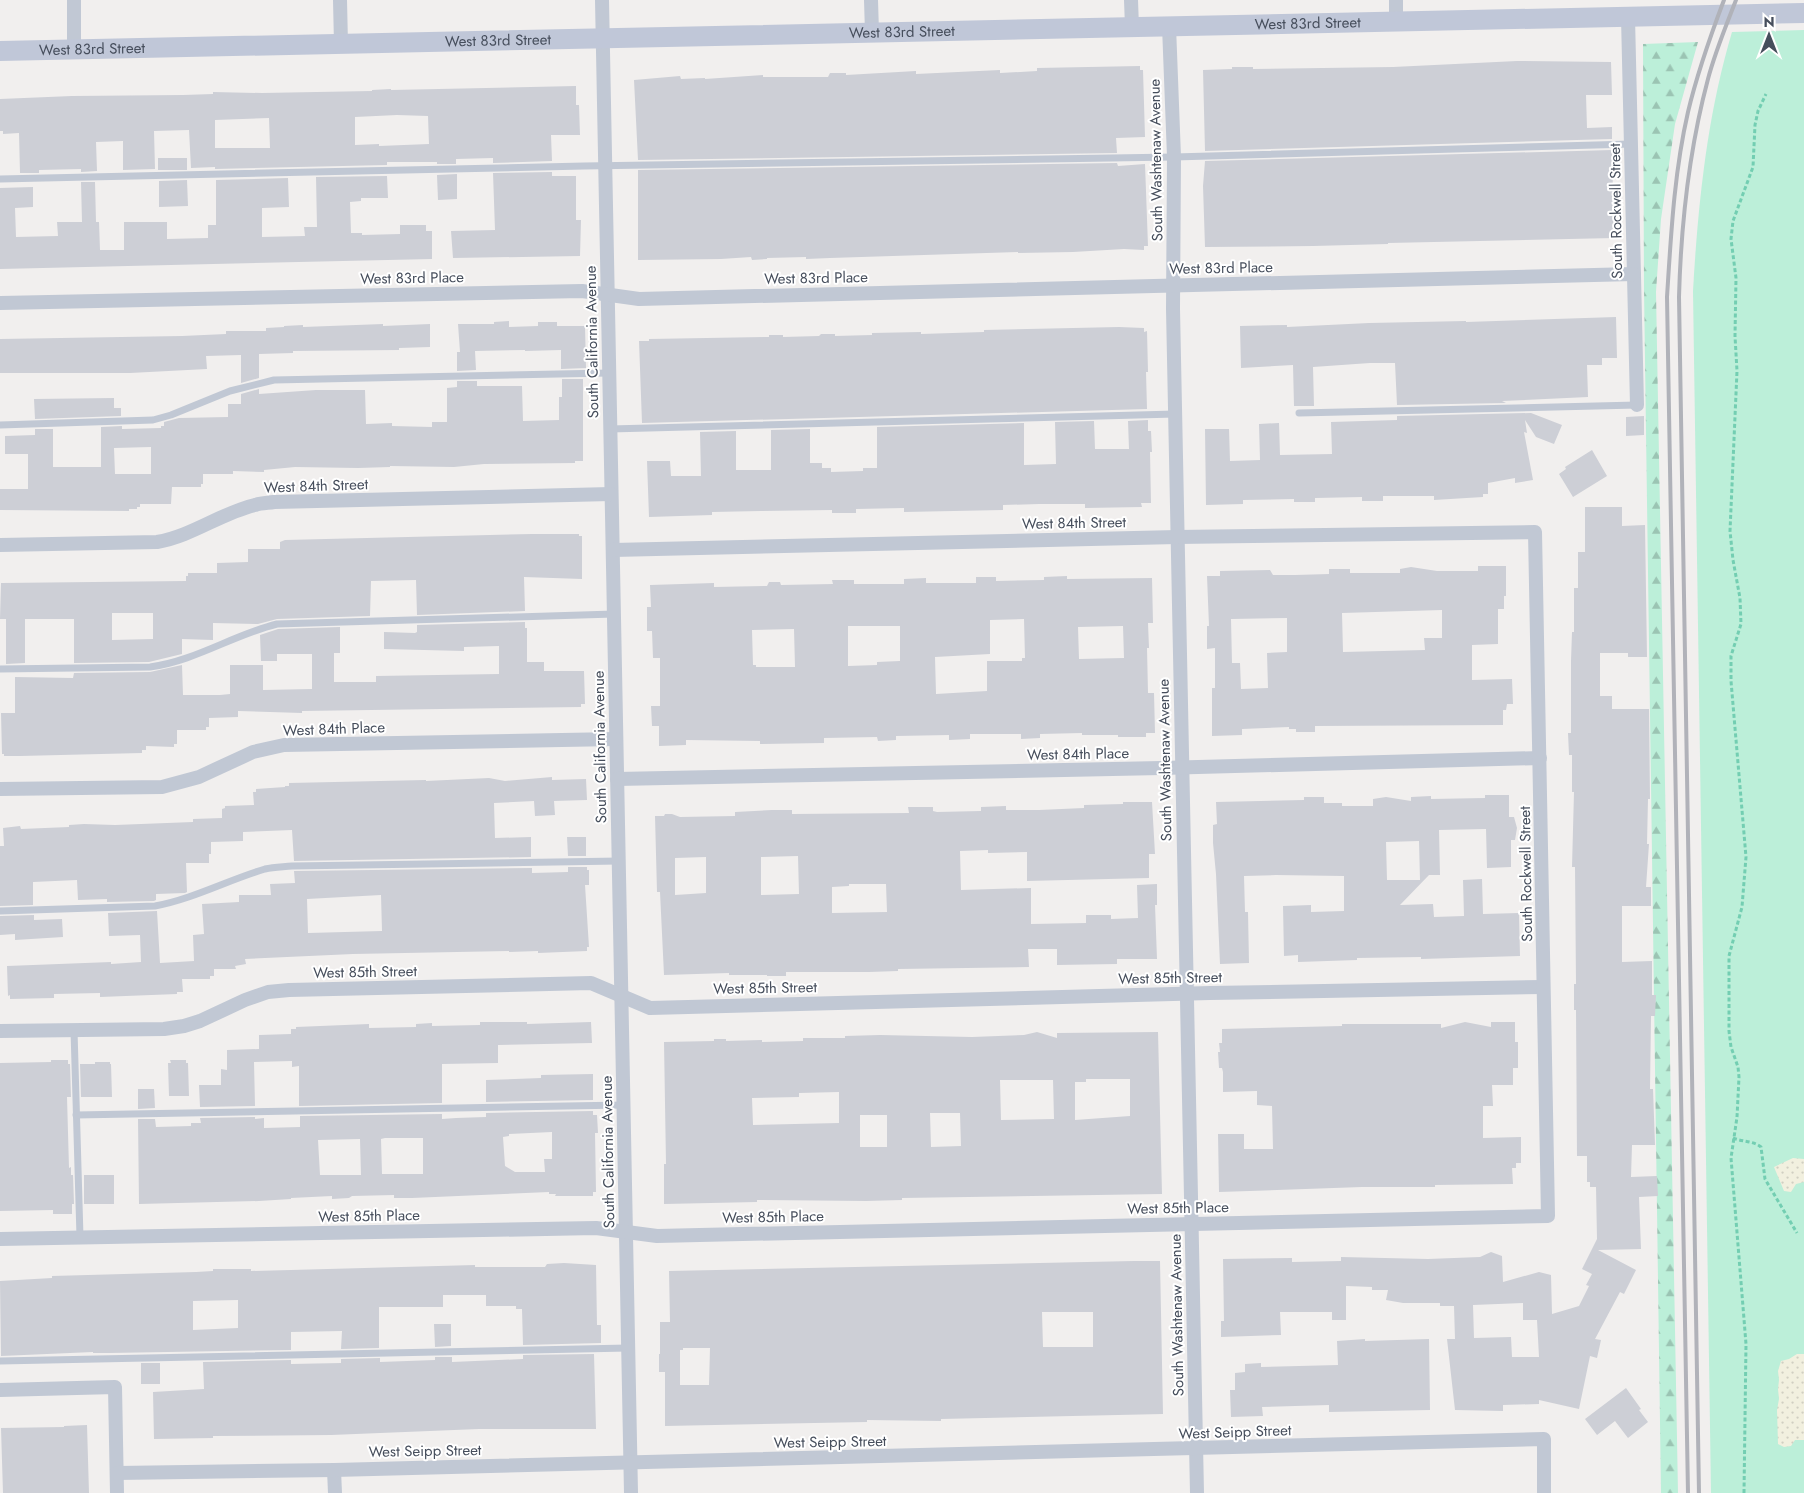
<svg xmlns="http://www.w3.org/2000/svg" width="1804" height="1493" viewBox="0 0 1804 1493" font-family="Jost,sans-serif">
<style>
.green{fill:#bcefd9}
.forest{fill:url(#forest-firs)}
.sand{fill:url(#sand-dots)}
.building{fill:#cdcfd6;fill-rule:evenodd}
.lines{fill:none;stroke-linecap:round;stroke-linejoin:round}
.path{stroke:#73ceb2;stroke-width:3;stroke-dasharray:4 2.5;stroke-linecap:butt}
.lane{stroke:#c1c8d4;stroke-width:7}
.street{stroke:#c1c8d4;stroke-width:14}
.secondary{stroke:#c0c7d8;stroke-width:20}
.rail{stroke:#b0b2b9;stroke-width:4}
.labels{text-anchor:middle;stroke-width:4;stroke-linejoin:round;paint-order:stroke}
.street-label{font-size:15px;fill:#464e5c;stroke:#fff}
</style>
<defs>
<pattern id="forest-firs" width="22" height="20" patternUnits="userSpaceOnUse" patternTransform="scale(1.25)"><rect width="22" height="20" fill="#bcefd9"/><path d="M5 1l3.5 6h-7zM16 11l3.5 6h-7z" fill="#9bc4b3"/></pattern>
<pattern id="sand-dots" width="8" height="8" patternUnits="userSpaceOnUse" patternTransform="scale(1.25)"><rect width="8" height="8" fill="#f2f0df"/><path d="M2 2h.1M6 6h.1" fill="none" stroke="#d1cfc2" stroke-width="1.8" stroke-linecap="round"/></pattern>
</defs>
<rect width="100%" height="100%" fill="#f1efee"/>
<path class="green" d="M1804,30V1493H1711L1693,291C1698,203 1707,116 1732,32Z"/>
<path class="forest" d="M1698,42L1675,124L1661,219L1656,292L1678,1493H1661L1644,289L1643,44Z"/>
<g class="sand">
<path d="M1793,1158L1804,1159V1182L1796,1184L1791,1192L1784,1191L1774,1167Z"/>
<path d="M1797,1354H1804V1440H1795L1791,1446L1784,1447L1778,1444L1777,1410L1779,1399L1778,1389L1779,1380L1778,1371L1781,1361L1789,1359Z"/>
</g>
<g class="building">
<path d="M1517,61L1611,62L1612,95H1586L1587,128L1612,127V139L1205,151L1203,70L1232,69V67H1253V69L1393,67Z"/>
<path d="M1140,66V70H1143L1145,137L1116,138L1117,153L638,160L634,80L680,76L681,79L705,78V79L763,75V77H828L830,73H846V75L916,71V74L1000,70V73L1037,71V68Z"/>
<path d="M576,86V105H579L580,135H551L552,161L493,163V158L456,159V164H437V162H387V165L215,169V167L191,168L189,130L154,131L155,169L123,170V141L96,142L97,171L81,172V169L39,170V173H20L19,133L3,134V131H0V99L72,96L183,95L213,94V92L262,93L372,91V90L391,89V90ZM397,115L428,116L429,144L379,146V144L355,145V117ZM269,118L270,148H215V120Z"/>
<path d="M1612,150L1614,238L1388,243V244L1313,246L1205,247L1203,186L1205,161Z"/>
<rect x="158" y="158" width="29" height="12"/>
<path d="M1117,163L1118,166L1145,164L1148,246H1144V250L1124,249L1073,252L1018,253V252L830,258L806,259V257L767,258V259L752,260L751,257L721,259L638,260V170Z"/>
<path d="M552,172V176H576V220H581L580,256L453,258L451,231L495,230L493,173Z"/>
<path d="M457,174V199L438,200L437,175Z"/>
<path d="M387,176L388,198H361V201L350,202L351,233H362V235L400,234V225H426V231H432V259L0,269V188L33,187V207L15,208L16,237L58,236L57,222H82L81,182H95L96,222H99L100,250H124V222H167V239L208,238V225H216V180L288,178L289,207L262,208V237L305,236L304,227H317L316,177Z"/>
<path d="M187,180L188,206L159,207V181Z"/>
<path d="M1616,317L1617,358H1602V365H1587L1588,397L1502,401L1506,403L1397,405L1395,363H1370L1313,367L1314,406H1294L1293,365L1241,368L1240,326L1287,325V327L1369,323L1466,321V322Z"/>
<path d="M509,321V327L538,326V322H557V326H585L586,368L561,369V350L525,351V350L475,351L476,370L457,371V352H460L458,324H494V322Z"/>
<path d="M383,324V326L430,324V347L399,348V350L293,351V353L259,354V378L241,383V355L206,356L207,369L130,373H0V339L182,336L226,334V331H266V328L284,327V326L303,325V327Z"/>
<path d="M1119,327L1144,328V332L1147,331L1148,372H1146L1147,409L642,423L639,341H649V339L769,337V335H783V337L819,336L821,334H835V336L872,335V333L921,332V334L984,332V330Z"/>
<path d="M562,379H583V461H575V463L484,464L454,467L390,466V467L358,468L295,467L264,470V472L233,471V474H203V484H201V487H172L171,504H140V507H137V509H129V511L0,510V489H28V454H5V436L35,435V429H53V467H101V427L122,426V429L161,428V426H164V422L179,418L228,417V404H241V394L259,389V394L316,390H365L366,424L392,423V426L432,427V422H447V388L457,387V381H477V386H522L523,421L559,420V397H562ZM151,447V474H115L114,448Z"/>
<path d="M114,398V408H121V416L35,419L34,399Z"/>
<path d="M1531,413L1562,425L1554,444L1536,437L1525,420L1527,433L1524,432L1533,480L1515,483V478L1488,483V494H1483V497L1434,500V496H1383V501H1362V497L1315,498V502H1294V499L1243,500V504L1206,505L1205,429H1229L1230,461L1260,460L1259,424L1279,423L1280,455L1332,454L1331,422L1397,420V416Z"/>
<path d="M1644,416V435L1626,436V417Z"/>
<path d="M1148,420V431H1151L1152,452H1150L1151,503H1141L1142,507L1085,508V504H1039L1003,505V510L904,512V508L856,509V513H832V510L761,511L712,512V515L649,517L647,461H670L671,476H701L700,432L736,431V470H771V430L810,429V463H822V468H831V472L863,471V468H877V427L1024,423V465L1056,464L1055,422L1094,421L1095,449H1129L1128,421Z"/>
<path d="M1592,450L1607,476L1573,497L1559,474L1566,469L1565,467Z"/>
<path d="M1585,507H1622V526L1645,525L1647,657H1628V653H1600V696H1612V709H1649L1650,799H1648L1647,844H1649L1646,887H1651V906H1622V962L1652,961V995H1656L1655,1016H1651L1650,1089H1653L1655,1145H1632L1631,1177L1657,1176L1658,1196L1639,1197L1641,1249L1598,1250L1636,1270L1624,1294L1620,1292L1595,1339L1601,1340L1597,1358L1590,1356L1579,1409L1539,1400V1404L1503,1405V1411L1455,1410L1447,1339H1455L1454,1306H1440V1303H1403L1386,1300L1388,1290H1372V1287L1346,1286V1320H1332V1312H1280L1281,1335L1221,1337V1321H1224L1223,1259L1292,1258V1262L1341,1261V1257L1428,1259L1480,1257L1491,1252L1502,1256L1503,1282L1539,1272L1551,1275L1552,1314L1579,1306L1589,1286L1586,1285L1592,1274L1582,1269L1597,1239L1596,1187H1590V1182H1587V1156H1577L1576,1010H1574V984H1576L1575,867H1572L1574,792H1572V755H1569L1568,733H1571V661L1572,632H1574V588H1578V552H1585ZM1523,1303V1320H1537L1539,1357H1512L1511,1337L1474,1338L1473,1305Z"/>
<path d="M532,534H579V536H582V579L524,577L525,611L417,615L416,580L371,581L370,616L277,619L258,624L213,623V640L182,639V654L149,662L74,663V619H25V663L6,664V619H0L1,583L186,581V576H188V573H217V563L248,562V549H280V542L285,540ZM112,613H153V639L112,640Z"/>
<path d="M1478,566H1506V596H1504V609H1498V644L1472,645V680L1512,679L1513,704H1507L1506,710H1503V725L1315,726V732H1296V729H1289V727L1242,729V735L1212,736V688H1215V648L1207,649V626H1209L1207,576H1220V571L1270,570L1273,575H1295L1329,574V569H1350V573H1400V569L1411,567L1437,571H1478ZM1442,610V638H1424L1425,650L1343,652L1342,613ZM1287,618V652L1267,653L1268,688L1241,689L1240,663H1232L1231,619Z"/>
<path d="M1067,576V579L1152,578L1153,623H1148L1149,648H1147L1148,693H1154L1155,733H1146V737H1118V735H1082V733L1040,734V738L1021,739V734H970V739L949,740V735L896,736V740L878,741L877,737L824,738V743L760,744V741L686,740V745L659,746V726H652L651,706H660V658H653L652,631H647V607H651L650,585L714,583V587L767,586L769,582H780L781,585L833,584L832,580H854V584H904V579L926,578V583H976V577H996V581L1044,580V577ZM1024,619L1025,658H1022V661H987V691L936,694L935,657L990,654V620ZM848,626H900V661L877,662V665L848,666ZM1123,626L1124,658L1079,659L1078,627ZM794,629L795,667H756V665H753L752,630Z"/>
<path d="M525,622V628H527V662H544V671H584L585,704H581V707L302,711V713L238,711V717L209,718V727H206V730H177V744H174V747L146,746V750H142V753L20,756H4V754H2L1,713H15V677L73,678L74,673L150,672L182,665L183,695H220L230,694V665H263V690L312,689V654H277V661H261L260,635L278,629L340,627V653H334V682H376V676L499,674V646L464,647V651L384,649V632L415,633L417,632V625Z"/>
<path d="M552,777V780L586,779L587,800L554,801L555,815L535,816L534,801L494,803L495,838L531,837V857L294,861L292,830L243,832V841L211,842V854H209V863H186L187,892L185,893L156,894V900L154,901L107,902V899L78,900L77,880L33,882V905L0,906V846H4L3,828L20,826L21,829L69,827V825L84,824L115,825L193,822V819L222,818V809L225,808V806L254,805L253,792H256V789L285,787V786H289V783L426,780V781L489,778L505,781Z"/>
<path d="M1485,795H1509V817H1514L1517,828L1515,840H1511V867L1487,868L1486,829L1439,830L1440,875H1429L1400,905L1433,904L1434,917L1464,916L1463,880L1482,879L1483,914L1519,913L1520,956L1421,959V957L1357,958V960L1298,962V955L1284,956L1283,906L1311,905V912L1344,911V876L1276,875L1244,876L1245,912H1248L1249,963L1220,964L1216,874L1213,843V825L1217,824L1216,802L1304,800V797H1324V803H1342V806H1373V799L1386,797L1411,801V797L1431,796V799L1485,798ZM1419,841L1420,880H1387L1386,842Z"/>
<path d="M1123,802H1152L1155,854H1149V878L1027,881V852L988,853V850L960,851L961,890L1031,888V924L1086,923V915H1111V919L1138,918L1137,885L1157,884V905H1155L1157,959H1117V964L1057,965V949H1028L1029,967L898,969V971L869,972H786V976H767V975H729V973L664,975L660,892H657L655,816H664L665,814H672L680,817L735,816V812L772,810H792V814L909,813L908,807H933V811L937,812L981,811V807L1006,806V810H1039L1084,808V805L1123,804ZM798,856L799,894L761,895V857ZM706,857V893L675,895V858ZM849,884H886L887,912L832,913V887L849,886Z"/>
<path d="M567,837H586V856H568Z"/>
<path d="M568,867H587V870H589V885H585L589,947H587V951L538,953V951L509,952V951L353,954L245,959L246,964L235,966L236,969H214V976H210V979H182L183,992H177V994L100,997V993L54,994V998L10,999V995L8,996L7,966L111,962V964L141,962L140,935L109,936L108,913L157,911L160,963L194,961L193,935L204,934L202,904L239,902V895H271L270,884L295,883L294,871L532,868V873L568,872ZM381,895L382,931L308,933L307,899Z"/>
<path d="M34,915V920L62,919L63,937L15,940V934L0,935V916Z"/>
<path d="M480,1022H527V1024L591,1022L592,1043L498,1045V1063L442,1064V1103L299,1106V1066L292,1067V1061L254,1062L255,1106L200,1107L199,1085H221V1069L227,1070V1050L259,1049V1035L291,1034V1029H296V1027L369,1024V1028L416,1027V1024L432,1023V1026L480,1025Z"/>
<path d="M1465,1022L1491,1027V1022H1515V1042H1518V1068H1513V1085H1492L1493,1106H1483V1138L1521,1137V1163H1516V1168H1512L1513,1184L1435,1185V1187H1362L1219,1192L1218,1134H1244V1149H1273L1272,1106L1257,1105V1091L1223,1092V1072L1222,1068H1219L1218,1052H1220L1219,1043H1222V1029L1342,1026V1024H1441V1028Z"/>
<path d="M1037,1032L1057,1038V1033L1158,1032L1162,1194L902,1198V1200L866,1201L757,1200V1202L664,1204V1164H666L664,1042L714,1041V1039H726V1041L762,1040V1042L803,1041V1038H845V1036L880,1035L972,1037L1024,1035ZM1086,1079H1130V1116L1075,1120V1082H1086ZM1000,1080H1053L1054,1119L1001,1120ZM839,1092V1123L753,1125L752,1098L799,1097V1093ZM930,1113H960L961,1146L931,1147ZM860,1115H887V1147H860Z"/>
<path d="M51,1060H68V1064H70L71,1097H67L69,1168L71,1167V1175H73L74,1204H72V1214H53V1210L0,1211V1063L51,1062Z"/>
<path d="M170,1060H186V1063H188L189,1096H169L168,1063H171Z"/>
<path d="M95,1062H110V1064H111L112,1097H81L80,1064H95Z"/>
<path d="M593,1074V1100L486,1102V1080L541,1078V1075Z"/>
<path d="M138,1089H154L155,1108L138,1109Z"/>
<path d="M593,1111V1115H597L598,1133H595L596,1192H593V1196H555L556,1194H549V1192L412,1198H394V1195L352,1196L349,1198L332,1199V1196L291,1198V1199L259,1201L139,1204L138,1119H155L156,1127L191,1126V1123H201L200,1118L255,1117V1119L264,1118V1128L300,1127V1116L442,1114V1119L456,1118L486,1117V1113ZM552,1132V1159H544L545,1172H515L505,1166L503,1137L509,1136V1134ZM385,1138H423V1174H382L381,1139ZM360,1139L361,1175H320L318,1140Z"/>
<rect x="84" y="1175" width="30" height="29"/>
<path d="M1134,1261H1160L1163,1414L941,1419V1421L867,1420V1422L665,1426V1372H659V1354H660V1322H670L669,1271ZM1042,1312H1093V1347H1043ZM683,1348H710L709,1385H680V1350H683Z"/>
<path d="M564,1263L596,1265L597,1325H601V1343L523,1345L522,1309H516V1306H486V1295H443V1307H379V1348L341,1349L342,1331L291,1332V1350L109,1353H93V1352L1,1356L0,1281L52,1278V1276L196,1272L213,1271V1269H251V1271L475,1265V1267H545L547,1264ZM238,1300V1328L193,1330V1301Z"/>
<path d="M434,1324H451V1346L435,1347Z"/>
<path d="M1365,1339V1341L1429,1339L1430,1410L1329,1412V1405L1262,1407L1263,1416L1231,1417L1230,1390H1235V1373L1245,1372V1364L1261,1363V1367L1338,1365L1337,1341Z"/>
<path d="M594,1354L596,1429H479L331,1435L213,1436V1438L154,1439L153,1392L204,1389L203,1362L291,1360V1364L341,1363V1359L380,1358V1362L435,1360V1357H452V1362L523,1359V1355Z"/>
<rect x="141" y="1363" width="19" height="21"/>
<path d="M1626,1388L1641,1409L1639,1410L1648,1422L1628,1438L1615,1421L1597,1435L1585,1419Z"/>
<path d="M87,1425L89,1493H3L1,1428L64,1427V1426Z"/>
</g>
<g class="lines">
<g class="path">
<path d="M1733,1138C1743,1142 1754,1141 1761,1147L1765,1179L1797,1233"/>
<path d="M1744,1493L1746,1344L1731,1158L1737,1117L1739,1077L1738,1067L1731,1047L1729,1031V956L1742,907L1746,857L1731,681V656L1741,624L1740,598L1733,560L1730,531L1737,371L1735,336L1736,278L1731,239L1733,221L1753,167L1755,125L1758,111L1766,94"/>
</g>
<g class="lane">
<path d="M0,179L584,166L1174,157L1631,144"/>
<path d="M1299,413L1637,405"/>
<path d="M0,425L153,420L171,415L230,391L274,380L609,373"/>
<path d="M610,429L1175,414"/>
<path d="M0,669L150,667C195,661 233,635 277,624L614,614"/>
<path d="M0,911L155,906C193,899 228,880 265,869C274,867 283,867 292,866L619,861"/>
<path d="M74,1030L80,1237"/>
<path d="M76,1115L624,1105"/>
<path d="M0,1361L628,1348"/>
</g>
<g class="street">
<path d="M74,0V50"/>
<path d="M340,0L341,44"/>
<path d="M602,0L631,1493"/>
<path d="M871,0L872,32"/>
<path d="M1131,0L1132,27"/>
<path d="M1396,0V21"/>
<path d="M1628,17L1637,405"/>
<path d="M1169,26L1174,157L1173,309L1197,1493"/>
<path d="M0,303L582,291L639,299L1634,274"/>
<path d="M0,545L157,542C192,536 221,513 255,505C261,503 268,503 274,502L611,494"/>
<path d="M617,779L1161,768L1540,758"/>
<path d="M0,789L162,787L199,777L253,752L284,745L616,739"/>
<path d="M0,1031L164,1029L184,1026L200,1021L245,1000L268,992L289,990L591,983L650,1008L1210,993L1543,987"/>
<path d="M0,1239L596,1228L657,1236L1548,1216L1535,532L1177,537L613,550"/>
<path d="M0,1390L115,1387L117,1493"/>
<path d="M334,1470L335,1493"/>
<path d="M117,1473L334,1470L1544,1439V1493"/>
</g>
<path class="secondary" id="s1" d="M0,51L1804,13"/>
<g class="rail">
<path d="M1688,1493L1667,297C1671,235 1674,173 1688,112C1697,74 1710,37 1724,0"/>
<path d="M1699,1493L1679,297C1681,224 1689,150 1708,79C1715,52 1726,26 1736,0"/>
</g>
</g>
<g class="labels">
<g class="street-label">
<text dy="5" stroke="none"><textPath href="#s1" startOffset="1308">West 83rd Street</textPath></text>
<text dy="5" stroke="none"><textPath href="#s1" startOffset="902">West 83rd Street</textPath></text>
<text dy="5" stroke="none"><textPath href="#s1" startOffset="498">West 83rd Street</textPath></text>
<text dy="5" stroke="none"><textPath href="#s1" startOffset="92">West 83rd Street</textPath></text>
<text transform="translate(1156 160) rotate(-91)" y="5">South Washtenaw Avenue</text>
<text transform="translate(1616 211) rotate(-91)" y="5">South Rockwell Street</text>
<text transform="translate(1221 268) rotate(-1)" y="5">West 83rd Place</text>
<text transform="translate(412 278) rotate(-1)" y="5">West 83rd Place</text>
<text transform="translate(816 278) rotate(-1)" y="5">West 83rd Place</text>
<text transform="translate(592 342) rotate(-91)" y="5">South California Avenue</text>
<text transform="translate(316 486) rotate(-2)" y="5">West 84th Street</text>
<text transform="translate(1074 523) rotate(-1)" y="5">West 84th Street</text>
<text transform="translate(334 729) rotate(-2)" y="5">West 84th Place</text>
<text transform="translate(600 747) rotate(-91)" y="5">South California Avenue</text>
<text transform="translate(1078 754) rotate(-1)" y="5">West 84th Place</text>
<text transform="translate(1165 760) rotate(-91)" y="5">South Washtenaw Avenue</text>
<text transform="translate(1526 874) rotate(-91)" y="5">South Rockwell Street</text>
<text transform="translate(365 972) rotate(-1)" y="5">West 85th Street</text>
<text transform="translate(1170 978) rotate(-1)" y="5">West 85th Street</text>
<text transform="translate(765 988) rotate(-1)" y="5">West 85th Street</text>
<text transform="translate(608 1152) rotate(-91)" y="5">South California Avenue</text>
<text transform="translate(1178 1208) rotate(-1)" y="5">West 85th Place</text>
<text transform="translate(369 1216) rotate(-1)" y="5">West 85th Place</text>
<text transform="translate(773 1217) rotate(-1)" y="5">West 85th Place</text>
<text transform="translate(1177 1315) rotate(-91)" y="5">South Washtenaw Avenue</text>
<text transform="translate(1235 1432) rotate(-2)" y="5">West Seipp Street</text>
<text transform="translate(830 1442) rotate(-1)" y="5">West Seipp Street</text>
<text transform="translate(425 1451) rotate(-1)" y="5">West Seipp Street</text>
</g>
</g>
<g transform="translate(1769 35)" stroke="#ffffff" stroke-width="4" paint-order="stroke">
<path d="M0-4L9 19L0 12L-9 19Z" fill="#464e5c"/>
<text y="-8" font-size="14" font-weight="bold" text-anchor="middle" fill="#464e5c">N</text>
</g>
</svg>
